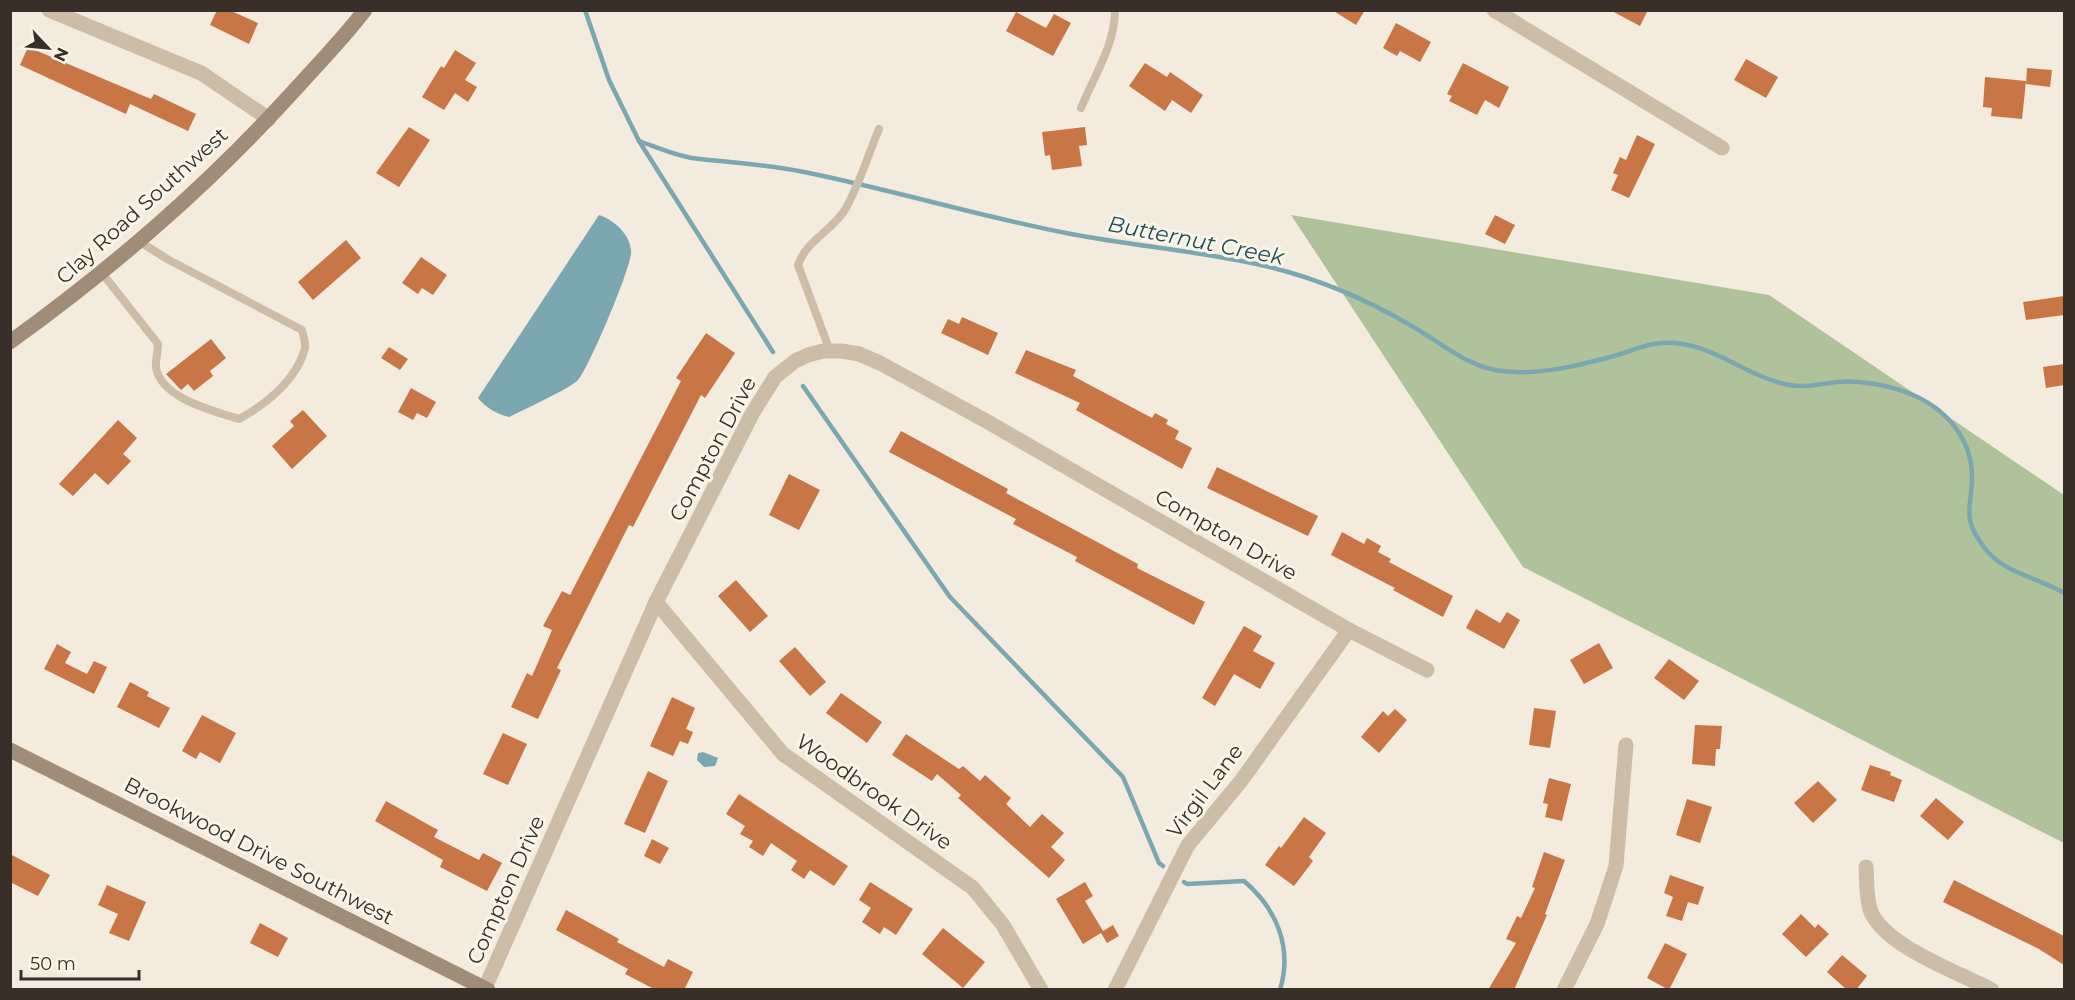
<svg xmlns="http://www.w3.org/2000/svg" width="2075" height="1000" viewBox="0 0 2075 1000" font-family="Montserrat,sans-serif">
<style>
.green{fill:#b0c29c}
.water{fill:#7ba7b0}
.lines{fill:none;stroke-linecap:round;stroke-linejoin:round}
.stream{stroke:#7ba7b0;stroke-width:4.5}
.building{fill:#c87645}
.lane{stroke:#cbbda8;stroke-width:8}
.street{stroke:#cbbda8;stroke-width:15}
.secondary{stroke:#9f8c79;stroke-width:15}
.labels{text-anchor:middle;stroke-width:6;stroke-linejoin:round;paint-order:stroke}
.street-label{font-size:21px;fill:#382f28;stroke:#faf5e9}
.water-label{font-size:22px;font-style:italic;fill:#1d4e5a;stroke:#faf5e9}
</style>
<rect width="100%" height="100%" fill="#f3ebdd"/>
<path class="green" d="M1291,215L1769,295L2064,495V843L1523,567Z"/>
<g class="water">
<path d="M599,215C614,220 630,234 631,251C633,264 588,370 578,380C567,390 525,409 509,417C497,414 486,408 478,398Z"/>
<path d="M703,752L718,758L715,766L704,767L697,760L698,753Z"/>
</g>
<g class="lines">
<g class="stream">
<path d="M585,10L609,80L639,141L773,352"/>
<path d="M639,141C656,147 674,155 692,158C730,163 767,164 804,172C894,190 981,217 1071,234C1134,246 1199,251 1261,265C1314,277 1364,298 1410,325C1439,341 1462,363 1495,370C1534,377 1577,366 1614,356C1629,352 1645,344 1661,343C1709,339 1745,377 1789,385C1806,388 1821,384 1837,382C1859,380 1888,385 1908,393C1945,407 1972,438 1972,477C1972,508 1961,516 1983,546C2003,574 2036,576 2064,593"/>
<path d="M803,386L950,597L1123,777L1159,863L1163,866"/>
<path d="M1184,882L1187,884L1244,881C1276,908 1293,947 1280,990"/>
</g>
</g>
<g class="building">
<path d="M217,10H229L258,23L249,44L210,25Z"/>
<path d="M1332,10H1365L1356,25Z"/>
<path d="M1610,10H1648L1640,26Z"/>
<path d="M1016,12L1046,28L1054,14L1071,23L1053,56L1006,31Z"/>
<path d="M1396,23L1431,42L1420,62L1400,51L1397,56L1383,48Z"/>
<path d="M28,47L151,99L154,94L196,114L188,131L130,104L126,114L20,65Z"/>
<path d="M455,50L476,63L465,80L477,87L468,102L455,93L444,110L422,97L441,66L444,68Z"/>
<path d="M1746,59L1778,77L1766,98L1734,80Z"/>
<path d="M1145,63L1167,77L1170,72L1203,95L1191,113L1172,100L1165,111L1129,86Z"/>
<path d="M1463,63L1509,87L1499,108L1485,100L1477,115L1449,101L1452,96L1447,94Z"/>
<path d="M2027,68L2052,70L2050,87L2026,84Z"/>
<path d="M1985,77L2026,81L2022,119L1991,116L1992,108L1983,107Z"/>
<path d="M409,127L430,140L399,187L376,173Z"/>
<path d="M1085,127L1087,145L1079,146L1082,166L1052,170L1050,155L1045,156L1042,132Z"/>
<path d="M1637,135L1655,144L1629,198L1611,190L1618,175L1613,173L1620,157L1626,160Z"/>
<path d="M1495,215L1515,225L1505,244L1485,234Z"/>
<path d="M346,240L361,258L313,300L298,282Z"/>
<path d="M421,257L447,275L433,295L422,288L418,294L402,283Z"/>
<path d="M2064,296V315L2026,320L2023,302Z"/>
<path d="M962,317L998,333L988,355L941,333L948,319L959,324Z"/>
<path d="M706,333L735,353L705,398L701,395L633,527L629,525L557,668L561,670L538,719L511,707L527,673L532,676L547,642L552,630L543,626L562,591L570,595L681,381L676,378Z"/>
<path d="M211,339L226,358L210,371L213,376L194,391L188,384L181,390L166,374Z"/>
<path d="M389,347L408,359L400,370L381,358Z"/>
<path d="M1026,350L1076,370L1073,376L1152,418L1155,413L1168,420L1166,424L1179,431L1175,439L1192,448L1182,469L1076,410L1080,403L1015,373Z"/>
<path d="M2064,364V385L2046,388L2043,367Z"/>
<path d="M411,388L436,402L427,418L417,413L413,420L398,412Z"/>
<path d="M303,410L327,436L292,469L272,446L294,426L290,421Z"/>
<path d="M118,420L137,438L123,454L131,461L108,485L95,473L73,496L59,484Z"/>
<path d="M901,431L1008,489L1006,493L1138,564L1137,568L1205,602L1194,625L1075,561L1077,557L1013,524L1016,519L889,452Z"/>
<path d="M1217,467L1318,516L1308,536L1207,488Z"/>
<path d="M789,474L820,490L799,530L769,515Z"/>
<path d="M1342,532L1364,544L1367,538L1381,546L1378,552L1391,559L1389,562L1453,596L1443,617L1393,590L1395,588L1331,555Z"/>
<path d="M736,580L768,616L750,632L718,596Z"/>
<path d="M1476,609L1500,623L1507,612L1520,620L1504,649L1466,628Z"/>
<path d="M1244,626L1262,636L1253,651L1275,663L1260,689L1234,674L1215,706L1202,698Z"/>
<path d="M1599,643L1613,668L1584,684L1570,660Z"/>
<path d="M57,644L71,652L65,663L87,674L94,661L107,667L94,694L44,669Z"/>
<path d="M795,647L826,682L810,696L779,661Z"/>
<path d="M1669,659L1699,681L1684,700L1654,678Z"/>
<path d="M130,682L149,692L147,696L170,708L159,728L117,707Z"/>
<path d="M841,693L882,722L867,743L826,713Z"/>
<path d="M672,697L695,708L686,729L693,732L688,744L680,741L673,756L650,746Z"/>
<path d="M1534,708L1556,711L1550,748L1529,745Z"/>
<path d="M1395,709L1407,720L1379,753L1361,737L1383,711L1388,716Z"/>
<path d="M202,715L236,733L220,763L200,752L196,759L182,751Z"/>
<path d="M1695,725L1722,726L1720,749H1716L1715,766L1692,764Z"/>
<path d="M503,733L527,744L508,785L483,774Z"/>
<path d="M906,734L959,769L963,766L980,781L985,775L1011,798L1006,804L1030,827L1042,814L1064,833L1051,847L1065,860L1049,878L958,798L961,795L937,774L932,781L892,755Z"/>
<path d="M1870,765L1891,772L1890,775L1902,780L1894,802L1861,790Z"/>
<path d="M648,771L668,781L645,833L624,824Z"/>
<path d="M1549,778L1571,784L1562,821L1545,817L1548,804L1543,803Z"/>
<path d="M1818,781L1837,800L1813,823L1794,803Z"/>
<path d="M739,794L848,866L834,886L810,870L804,879L791,870L797,861L771,843L763,856L749,847L753,841L740,834L745,826L726,814Z"/>
<path d="M1936,798L1964,822L1948,840L1920,816Z"/>
<path d="M1687,799L1712,807L1700,843L1676,835Z"/>
<path d="M386,801L438,830L434,837L479,860L483,853L502,863L487,891L440,867L443,860L375,821Z"/>
<path d="M1304,817L1326,833L1309,857L1313,861L1294,886L1265,865L1279,846L1281,848Z"/>
<path d="M652,839L669,848L660,864L644,856Z"/>
<path d="M1544,852L1565,860L1545,914L1547,915L1514,990H1488L1516,943L1506,939L1517,916L1521,918L1535,888L1532,887Z"/>
<path d="M10,854L50,875L38,896L10,882Z"/>
<path d="M1670,875L1704,887L1698,905L1688,902L1682,921L1666,916L1673,897L1664,893Z"/>
<path d="M1954,880L2064,936V965L2039,949L1943,902Z"/>
<path d="M870,882L913,909L896,935L884,927L880,934L862,922L871,908L859,900Z"/>
<path d="M1085,882L1093,896L1085,901L1103,931L1113,925L1119,936L1107,943L1101,933L1083,944L1056,899Z"/>
<path d="M107,885L146,902L129,941L109,933L118,914L98,905Z"/>
<path d="M566,910L619,939L617,942L664,967L668,959L693,972L684,990H656L625,974L628,969L556,930Z"/>
<path d="M1801,914L1815,928L1818,924L1829,934L1806,957L1782,934Z"/>
<path d="M260,923L288,938L278,957L250,943Z"/>
<path d="M943,928L985,962L963,988L922,954Z"/>
<path d="M1665,943L1687,954L1669,990L1647,978Z"/>
<path d="M1842,955L1867,976L1856,990H1847L1827,972Z"/>
</g>
<g class="lines">
<g class="lane">
<path d="M1081,108C1094,76 1115,45 1115,10"/>
<path d="M102,273L158,344C158,352 155,361 156,368C162,399 214,411 239,419C265,405 297,380 305,348C306,343 303,335 302,330L169,260L140,242"/>
<path d="M830,351L798,265C807,239 833,231 846,208C860,183 868,155 879,129"/>
</g>
<g class="street">
<path d="M49,10L201,73L269,119"/>
<path d="M1494,10L1722,148"/>
<path d="M656,602L783,754L973,888L1003,925L1041,990"/>
<path d="M1866,867C1867,880 1866,896 1870,909C1881,945 1960,973 1992,990"/>
<path d="M485,988L656,602L752,414L775,377L795,361L808,355L823,351H842L859,354L880,363L988,422L1349,630L1427,670"/>
<path d="M1115,990L1188,845L1241,781L1349,630"/>
<path d="M1564,990L1597,924L1616,866L1626,745"/>
</g>
<g class="secondary">
<path d="M10,342C118,264 212,182 302,82C323,59 345,36 365,10"/>
<path d="M10,750L488,990"/>
</g>
</g>
<g class="labels">
<g class="street-label">
<text transform="translate(142 206) rotate(-42)" y="7">Clay Road Southwest</text>
<text transform="translate(713 449) rotate(-62)" y="7">Compton Drive</text>
<text transform="translate(1226 535) rotate(30)" y="7">Compton Drive</text>
<text transform="translate(1205 791) rotate(-53)" y="7">Virgil Lane</text>
<text transform="translate(874 792) rotate(35)" y="7">Woodbrook Drive</text>
<text transform="translate(259 851) rotate(27)" y="7">Brookwood Drive Southwest</text>
<text transform="translate(506 890) rotate(-66)" y="7">Compton Drive</text>
</g>
<g class="water-label">
<text transform="translate(1196 240) rotate(11)" y="8">Butternut Creek</text>
</g>
</g>
<rect width="2075" height="1000" fill="none" stroke="#382f28" stroke-width="24"/>
<g transform="translate(48 48) rotate(116)" stroke="#faf5e9" stroke-width="4.5" paint-order="stroke">
<path d="M0-4.5L10 22L0 15L-10 22Z" fill="#382f28"/>
<text y="-9" font-size="16" font-weight="bold" text-anchor="middle" fill="#382f28">N</text>
</g>
<path d="M21 970v9h118v-9" fill="none" stroke="#382f28" stroke-width="3"/>
<text x="30" y="970" font-size="18" fill="#382f28" stroke="#faf5e9" stroke-width="4.5" paint-order="stroke">50 m</text>
</svg>
